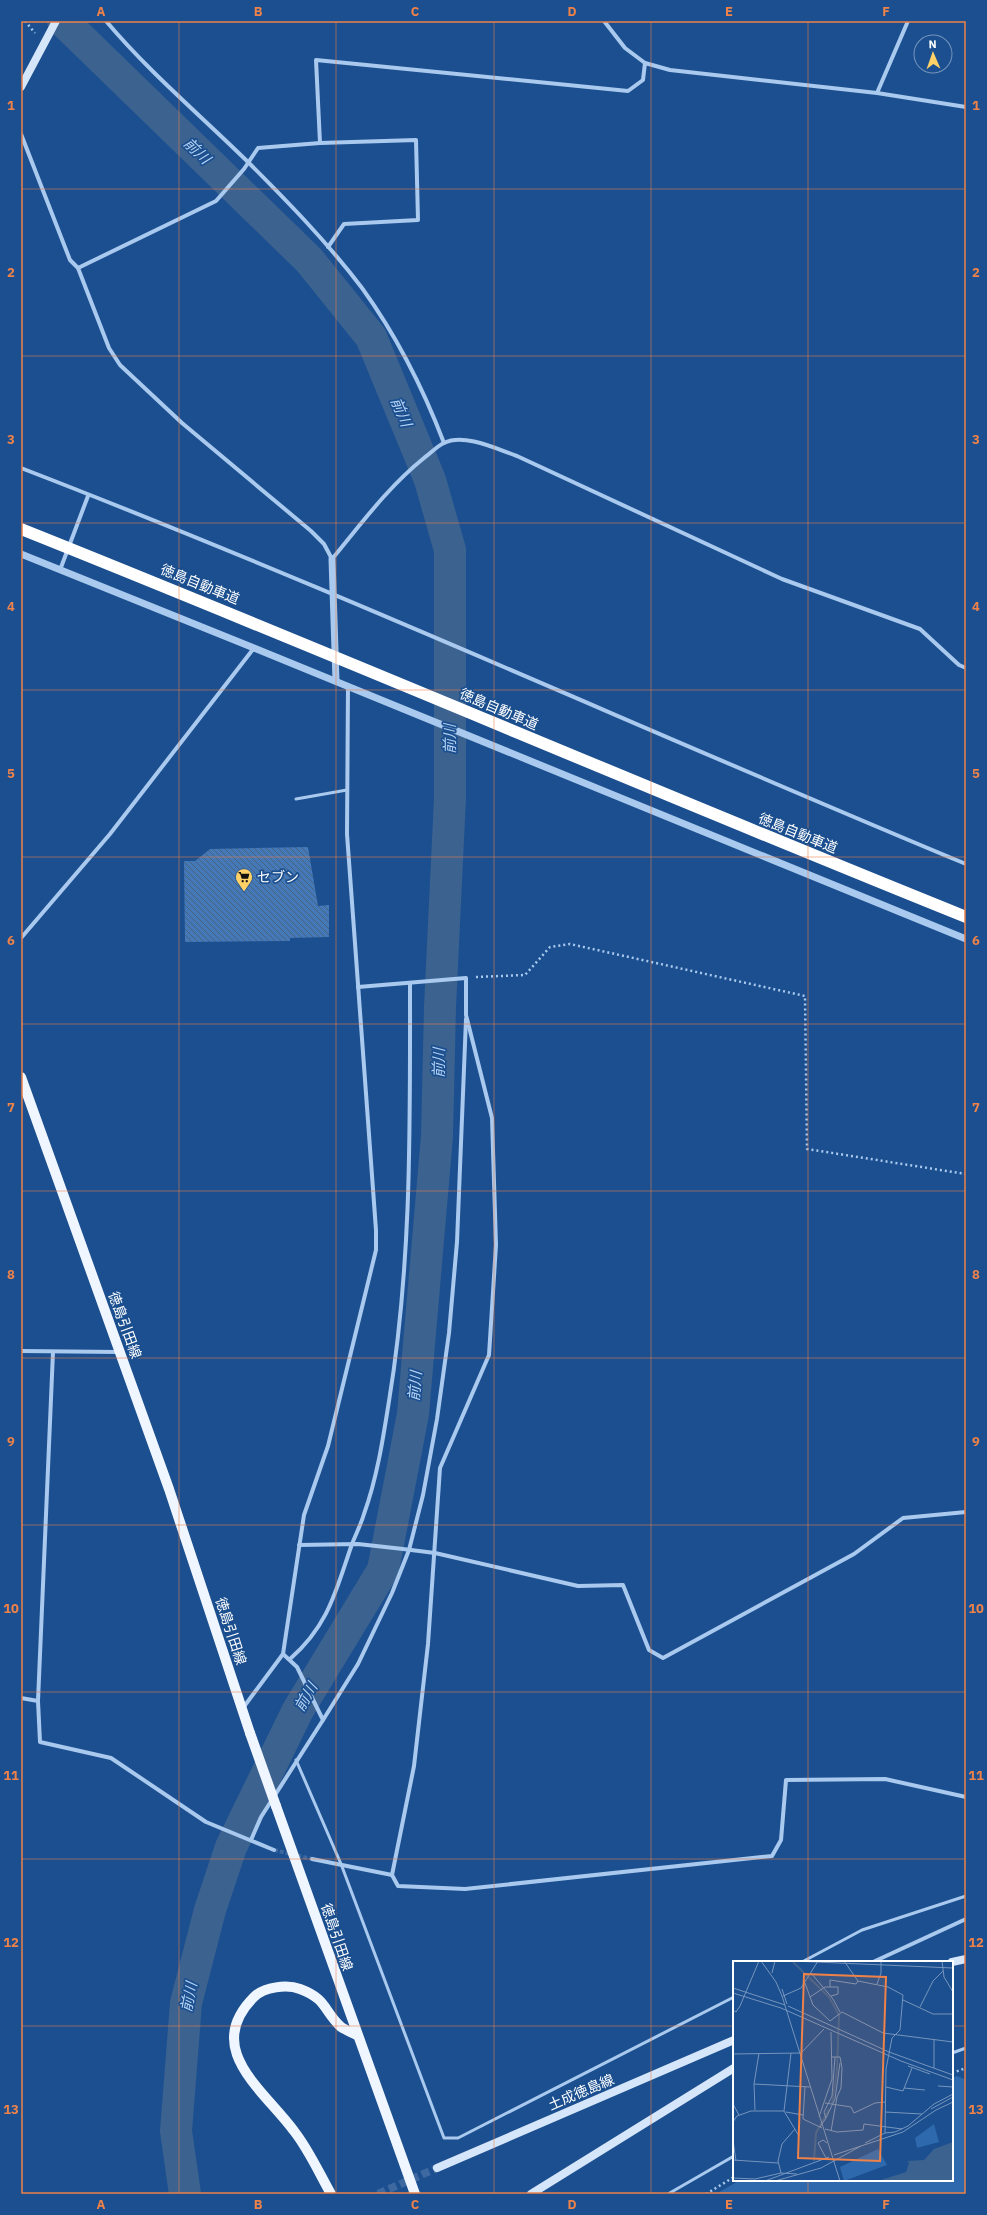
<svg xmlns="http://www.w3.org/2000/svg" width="987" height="2215" viewBox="0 0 987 2215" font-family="'IBM Plex Sans','Noto Sans JP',sans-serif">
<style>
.garden{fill:#2e69ad}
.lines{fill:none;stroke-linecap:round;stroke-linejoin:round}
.river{stroke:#3c6290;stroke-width:32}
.building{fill:url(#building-back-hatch)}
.minor-tunnel{stroke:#3d69a0;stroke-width:4;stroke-dasharray:4 2;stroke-linecap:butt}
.secondary-tunnel{stroke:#3d69a0;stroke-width:8;stroke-dasharray:8 4;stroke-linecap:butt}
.path{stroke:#a9c9ee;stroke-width:2.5;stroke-dasharray:2 3;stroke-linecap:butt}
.service{stroke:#a9c9ee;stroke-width:3}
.minor{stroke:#a9c9ee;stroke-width:4}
.tertiary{stroke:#a9c9ee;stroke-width:7}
.secondary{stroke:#d6e6fa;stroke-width:8}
.primary{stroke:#f0f6ff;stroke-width:10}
.primary-bridge{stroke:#f0f6ff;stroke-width:10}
.motorway-bridge{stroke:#fff;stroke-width:12}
.grid{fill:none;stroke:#ee8249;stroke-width:1;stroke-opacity:0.55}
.labels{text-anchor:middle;stroke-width:3.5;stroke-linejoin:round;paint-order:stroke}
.street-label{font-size:14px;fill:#fff;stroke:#1b4f8f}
.poi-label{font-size:14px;fill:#fff;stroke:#1b4f8f;text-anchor:start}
.water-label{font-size:15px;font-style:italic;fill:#b5d3f5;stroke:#1b4f8f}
.inset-river{fill:none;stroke:#3c6290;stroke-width:2}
.inset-road{fill:none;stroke:#7695bc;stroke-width:1}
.view{fill:#ee8249;fill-opacity:0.15;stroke:#ee8249;stroke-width:2}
.inset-edge{fill:none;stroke:#fff;stroke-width:2}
.neatline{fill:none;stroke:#ee8249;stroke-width:1.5}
.grid-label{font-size:13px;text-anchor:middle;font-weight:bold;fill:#ee8249}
</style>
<defs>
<pattern id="building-back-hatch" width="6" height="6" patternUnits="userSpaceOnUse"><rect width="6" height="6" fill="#4478b7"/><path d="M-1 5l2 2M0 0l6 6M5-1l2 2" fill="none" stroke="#486282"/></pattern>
</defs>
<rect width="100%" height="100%" fill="#1b4f8f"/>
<path class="garden" d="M957,2076L966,2080V2194H716L740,2180H952V2078Z"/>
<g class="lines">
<path class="river" d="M63,21L309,260L371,337L430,480L450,550V798L440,1007L437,1136L413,1414L383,1570L298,1710L231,1847L210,1910L186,2003L176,2131L185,2194"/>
</g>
<path class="building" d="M308,847L318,906L329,905V937L290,938V941L185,942L184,861H195L210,849Z"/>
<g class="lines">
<path class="minor-tunnel" d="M274,1850L312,1859"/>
<path class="secondary-tunnel" d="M378,2194L437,2168"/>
<g class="path">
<path d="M25,21L35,33"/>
<path d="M476,977L525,975L550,947L570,944L805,996L807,1149L966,1174"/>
<path d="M952,2073L966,2068"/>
<path d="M706,2194L734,2177"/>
</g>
<g class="service">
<path d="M296,799L347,790"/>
<path d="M296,1760L341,1864L444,2138H458L734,1997"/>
<path d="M802,1962L862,1930L966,1896"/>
<path d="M952,2053L966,2048"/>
<path d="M668,2194L734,2156"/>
</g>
<g class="minor">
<path d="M106,21C149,72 200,115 248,162C287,201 328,243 362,288C396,335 423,388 444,443"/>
<path d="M604,21L625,48L645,63L670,70L877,93L966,107"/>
<path d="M877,93L908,21"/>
<path d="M21,134L70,260L78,268L109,348L120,365L182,423L311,531L324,544L332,559C361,524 388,487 424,458C430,454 437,446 444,443C464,433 497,449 517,456L782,579L920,629L959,665L966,668"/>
<path d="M320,143L316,60L628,91L643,80L645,63"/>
<path d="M78,268L216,201L244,169L258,148L320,143L416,140L418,220L344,224L328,247"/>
<path d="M21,468C340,591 650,733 966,864"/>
<path d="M60,570L88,496"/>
<path d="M21,938L110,834L254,648"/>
<path d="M358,987L466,978V1015L492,1118L496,1245L489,1355L440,1468L428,1644L414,1766L392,1875L398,1886L465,1889L772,1856L781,1840L786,1780L885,1779L966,1797"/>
<path d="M21,1351L119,1352"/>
<path d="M53,1352L38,1701L40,1742L111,1758L206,1822L274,1850"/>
<path d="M299,1545L358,1544L403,1549L435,1553L578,1586L623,1585L649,1650L663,1658L854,1554L903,1518L966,1512"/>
<path d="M290,1659C329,1625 336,1590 352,1544C356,1534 361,1524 364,1514C377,1478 383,1439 389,1401C412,1262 410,1123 410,983"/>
<path d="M21,1698L38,1701"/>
<path d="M243,1708L283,1654L304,1515L328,1446L376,1250V1230L347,834L348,686"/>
<path d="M323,1720L358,1664L392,1593L409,1550L423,1495L437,1419L449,1333L457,1242L466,1019"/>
<path d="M251,1840L261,1817L323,1720L297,1667L283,1654"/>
<path d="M312,1859L392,1875"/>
<path d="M873,1962L966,1919"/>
</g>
<g class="tertiary">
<path d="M21,554L254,648L966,939"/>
<path d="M332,559L336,681"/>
</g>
<g class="secondary">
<path d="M21,87L56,21"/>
<path d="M952,1962L966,1959"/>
<path d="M437,2168L734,2040"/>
<path d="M531,2194L734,2068"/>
</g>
<g class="primary">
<path d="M21,1077L169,1489L250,1733"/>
<path d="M276,1806L415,2194"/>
<path d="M331,2194C319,2173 309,2150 294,2131C264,2090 202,2049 254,1997C264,1987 287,1984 300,1989C327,1999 323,2010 341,2027C346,2030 352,2033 357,2035"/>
</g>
<path class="primary-bridge" d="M250,1733L276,1806"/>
<path class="motorway-bridge" d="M21,529C337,655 650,790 966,917"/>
</g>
<path class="grid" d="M179,21V2194M336,21V2194M494,21V2194M651,21V2194M808,21V1962M21,189H966M21,356H966M21,523H966M21,690H966M21,857H966M21,1024H966M21,1191H966M21,1358H966M21,1525H966M21,1692H966M21,1859H966M21,2026H734M952,2026H966M808,2180V2194"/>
<defs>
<g id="supermarket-pin" transform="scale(0.9)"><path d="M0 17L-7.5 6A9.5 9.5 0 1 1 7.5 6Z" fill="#ffd166" stroke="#1b4f8f"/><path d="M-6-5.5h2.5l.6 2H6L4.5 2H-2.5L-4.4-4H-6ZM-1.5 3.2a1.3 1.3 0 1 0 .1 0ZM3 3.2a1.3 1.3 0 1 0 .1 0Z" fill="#111"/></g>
</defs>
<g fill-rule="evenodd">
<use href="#supermarket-pin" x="244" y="877"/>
</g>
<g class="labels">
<g class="street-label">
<text transform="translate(200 584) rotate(22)" y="5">徳島自動車道</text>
<text transform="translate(499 709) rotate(23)" y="5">徳島自動車道</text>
<text transform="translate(798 833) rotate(22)" y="5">徳島自動車道</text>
<text transform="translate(125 1325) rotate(70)" y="5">徳島引田線</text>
<text transform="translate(231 1631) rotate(72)" y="5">徳島引田線</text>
<text transform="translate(337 1937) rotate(71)" y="5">徳島引田線</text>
<text transform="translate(581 2092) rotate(-23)" y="5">土成徳島線</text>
</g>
<g class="poi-label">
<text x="257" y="882">セブン</text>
</g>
<g class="water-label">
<text transform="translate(197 151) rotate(44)" y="5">前川</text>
<text transform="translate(401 412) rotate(67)" y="5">前川</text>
<text transform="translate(450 739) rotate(-90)" y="5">前川</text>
<text transform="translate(439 1063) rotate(-89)" y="5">前川</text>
<text transform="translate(415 1386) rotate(-85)" y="5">前川</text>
<text transform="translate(306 1697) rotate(-60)" y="5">前川</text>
<text transform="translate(189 1997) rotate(-79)" y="5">前川</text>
</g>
</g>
<g transform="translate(733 1961)">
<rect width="220" height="220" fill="#1b4f8f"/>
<path d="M201,163L206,181L184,187L182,177Z" fill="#2e69ad"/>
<path d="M145,188L154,204L111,220L107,206Z" fill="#2e69ad"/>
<path d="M220,181V220H145L173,211L176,202L174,200L191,199L201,188Z" fill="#3c6290"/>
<path class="inset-river" d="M60,1L96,36L106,54L104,109L99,143M81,200L83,172L96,148"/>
<path class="inset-road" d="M28,0L43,21L49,35L107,220M60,0L220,7M111,0L125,20L155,26L170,34L167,69L159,77L153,108L152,172L132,182M209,0L211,16L220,31M39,12L42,0M78,12L100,38L107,51M72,22L80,44L97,60L109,51L150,72L220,81M144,23L148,12V0M97,26V19L123,23L125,20M0,27L52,44M49,28L54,43M0,32L48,47L168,100L220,119M50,35L68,27L85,0M77,36L92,26H105V33L98,35M170,39L200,53H220M55,45L156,91L220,114M187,46L200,20L210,10M0,49L3,51L7,45L26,0M201,79V107M58,92L51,150L66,175M0,93L67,92M67,93L91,68M98,96H107L109,107L108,127L104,136L98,170M175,105L197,113M21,123L77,126M72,125L70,158L89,167M205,125L220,126M153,126L170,130L179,107M171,127L192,129M92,142L118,146L121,152L142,142L152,141M0,143L6,154M198,148L220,136M22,149L21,123L26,92M53,151L70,154M91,151L99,135L102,96M152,151L189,153M86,156L99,118L98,71M93,157L102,138L107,102M0,161L4,155L18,150H51M87,166L93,157L91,151M92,168L104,171L130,169L131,163L169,168M152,172L162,171L175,165L201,143L220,133M0,179L3,200M101,194L170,171L203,149L220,141M93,197L85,182L90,179L94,182M0,199L45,202M48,212L45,200L49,183L62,168M0,217L22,218L48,212L64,213M32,220L96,196M42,220L88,207L128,185"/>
<path class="view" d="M71,13L153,16L147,200L65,197Z"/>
<rect width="220" height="220" class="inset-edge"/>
</g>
<rect width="987" height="2215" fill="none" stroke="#1b4f8f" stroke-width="44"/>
<g transform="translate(933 54) rotate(358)"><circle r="19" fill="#1b4f8f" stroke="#7695bc"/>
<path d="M0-3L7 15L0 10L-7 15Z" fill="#ffd166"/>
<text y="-6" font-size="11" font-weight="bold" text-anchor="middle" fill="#ffffff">N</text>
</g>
<rect x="22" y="22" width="943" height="2171" class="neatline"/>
<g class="grid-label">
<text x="101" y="16">A</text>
<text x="258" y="16">B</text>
<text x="415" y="16">C</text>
<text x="572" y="16">D</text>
<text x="729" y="16">E</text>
<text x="886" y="16">F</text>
<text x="11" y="110">1</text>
<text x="976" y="110">1</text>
<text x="11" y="277">2</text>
<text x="976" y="277">2</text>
<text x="11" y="444">3</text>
<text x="976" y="444">3</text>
<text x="11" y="611">4</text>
<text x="976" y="611">4</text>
<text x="11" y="778">5</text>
<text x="976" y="778">5</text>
<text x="11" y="945">6</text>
<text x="976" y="945">6</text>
<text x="11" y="1112">7</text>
<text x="976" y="1112">7</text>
<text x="11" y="1279">8</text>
<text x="976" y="1279">8</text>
<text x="11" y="1446">9</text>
<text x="976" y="1446">9</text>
<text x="11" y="1613">10</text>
<text x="976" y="1613">10</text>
<text x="11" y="1780">11</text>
<text x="976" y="1780">11</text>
<text x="11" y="1947">12</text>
<text x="976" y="1947">12</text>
<text x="11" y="2114">13</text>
<text x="976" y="2114">13</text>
<text x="101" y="2209">A</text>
<text x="258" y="2209">B</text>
<text x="415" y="2209">C</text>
<text x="572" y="2209">D</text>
<text x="729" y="2209">E</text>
<text x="886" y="2209">F</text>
</g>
</svg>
